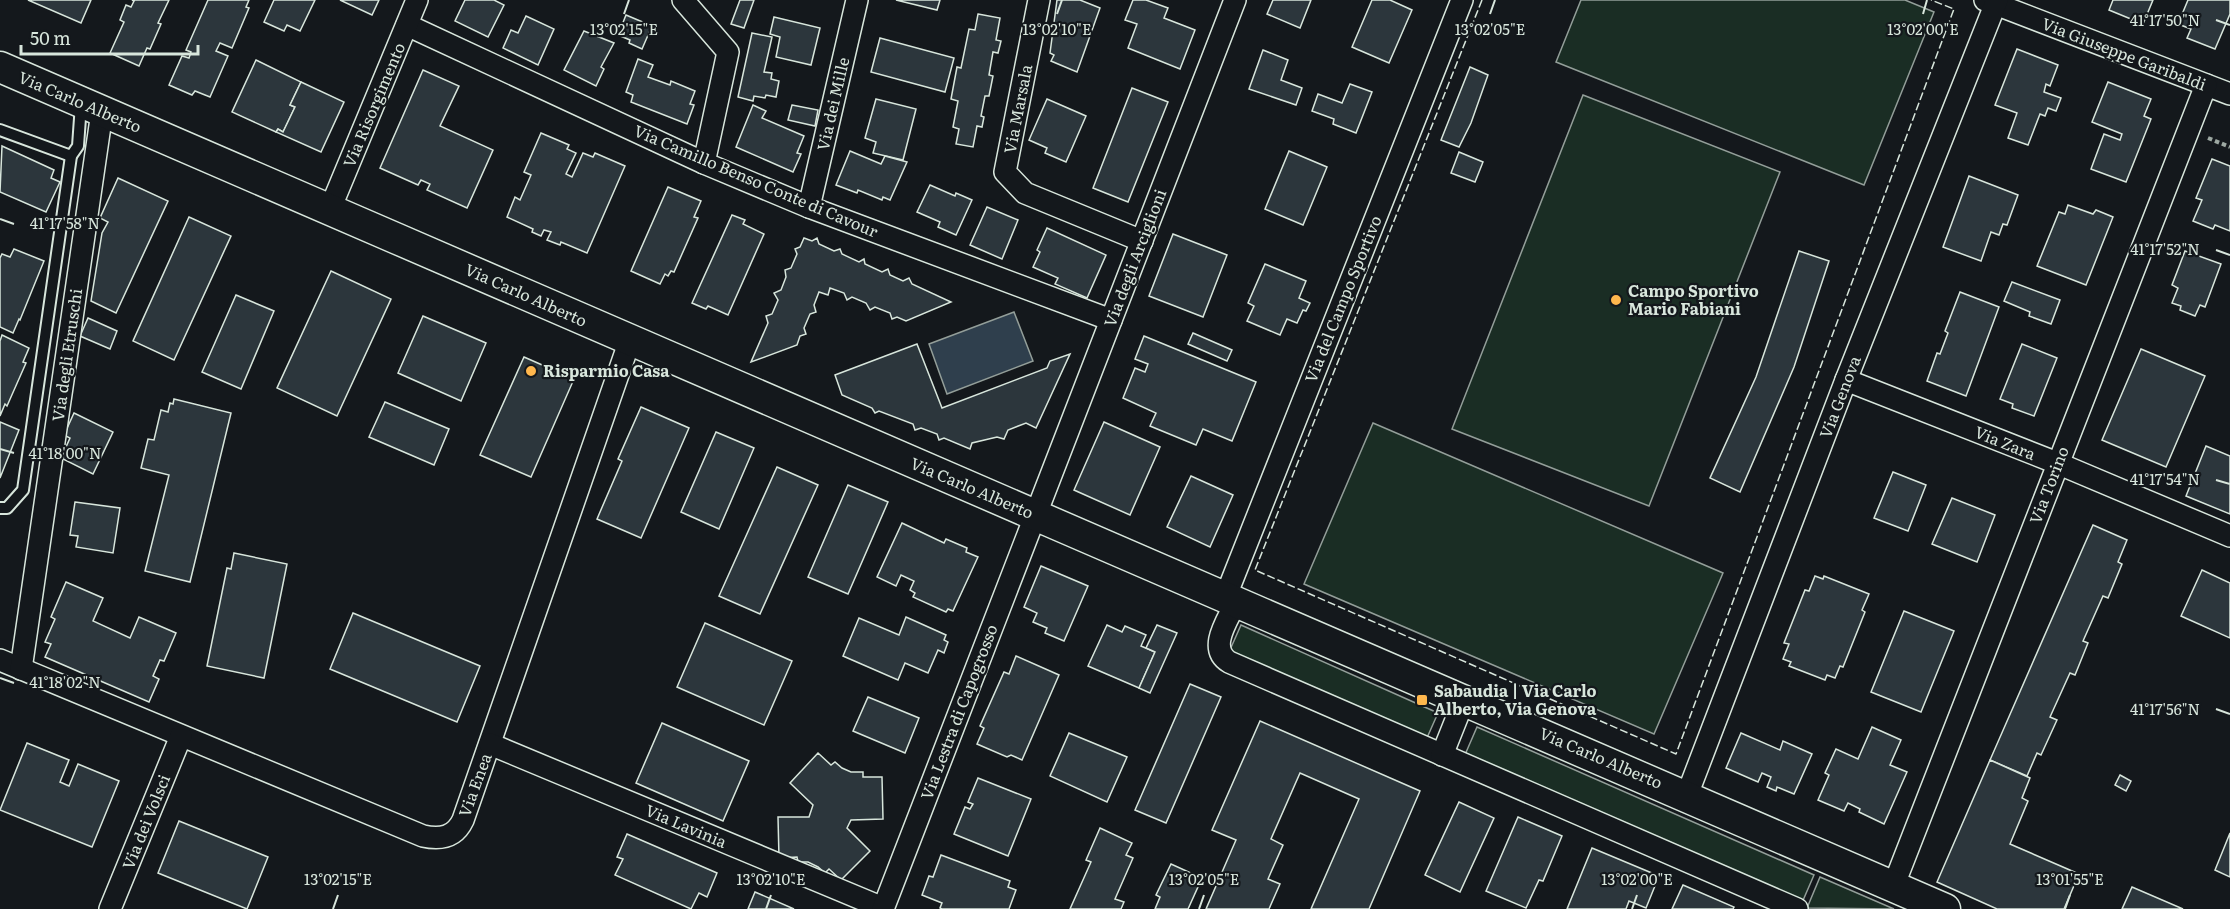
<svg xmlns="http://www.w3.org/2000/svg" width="2230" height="909" viewBox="0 0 2230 909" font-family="Literata,serif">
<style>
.green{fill:#1a2d24;stroke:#939e99;stroke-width:1.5}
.water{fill:#2f3f4d;stroke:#939e99;stroke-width:1.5}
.building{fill:#2c363c;stroke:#d8e6dc;stroke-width:1.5}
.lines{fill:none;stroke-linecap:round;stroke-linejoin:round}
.lane-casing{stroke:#d8e6dc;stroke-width:14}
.street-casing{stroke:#d8e6dc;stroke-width:24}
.secondary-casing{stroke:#d8e6dc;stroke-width:33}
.path{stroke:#9da8a2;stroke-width:4;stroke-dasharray:4.5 3;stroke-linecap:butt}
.lane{stroke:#14181c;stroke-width:10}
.street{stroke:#14181c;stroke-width:21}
.secondary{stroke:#14181c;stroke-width:30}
.fence{stroke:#d8e6dc;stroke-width:1.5;stroke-dasharray:8 3;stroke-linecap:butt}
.ticks{fill:none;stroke:#d8e6dc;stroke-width:2}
.poi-dot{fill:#ffb74d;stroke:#14181c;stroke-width:2}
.labels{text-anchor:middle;stroke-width:4.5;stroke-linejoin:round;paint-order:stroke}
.street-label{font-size:16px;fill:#d8e6dc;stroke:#14181c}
.poi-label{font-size:16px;font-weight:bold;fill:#d8e6dc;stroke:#14181c;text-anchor:start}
.ticks-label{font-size:15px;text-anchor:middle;fill:#d8e6dc;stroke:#14181c;stroke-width:4.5;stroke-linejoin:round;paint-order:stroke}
</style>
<rect width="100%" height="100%" fill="#14181c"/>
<g class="green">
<path d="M1581,0H1905L1934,12L1864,185L1556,62Z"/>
<path d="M1583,95L1780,172L1649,506L1452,429Z"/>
<path d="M1373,423L1723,573L1654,734L1304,584Z"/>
<path d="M1241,625L1438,713L1426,740L1229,652Z"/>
<path d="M1477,727L1814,875L1801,905L1464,757Z"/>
<path d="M1820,877L1894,909L1807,908Z"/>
</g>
<path class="water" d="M1014,312L1033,361L947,394L929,344Z"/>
<g class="building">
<path d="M28,0H91L81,23Z"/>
<path d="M132,0H169L158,23L161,24L150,49L147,48L139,66L110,53L124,22L120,20L126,5L131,7L134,1Z"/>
<path d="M208,0H249L246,7L249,8L232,48L220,43L216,51L228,56L210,97L195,91L192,95L169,85L182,56L189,58L191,52L186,50Z"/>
<path d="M274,0H315L300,31L287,25L284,31L264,22Z"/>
<path d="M340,0H379L372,15Z"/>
<path d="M465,0H494L504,5L488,37L455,21Z"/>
<path d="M740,0H754L744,28L731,24Z"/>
<path d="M896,0H940L937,10Z"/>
<path d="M1057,0H1080L1100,8L1077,72L1051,61L1054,55L1050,53Z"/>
<path d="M1133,0H1146L1168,8L1164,18L1195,30L1180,69L1128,48L1137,24L1125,20Z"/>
<path d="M1273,0H1311L1300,28L1267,14Z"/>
<path d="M1372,0H1390L1412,10L1389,63L1352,47Z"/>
<path d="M2113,0H2153L2143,24L2109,10Z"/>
<path d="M2188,0H2230V14L2215,49L2187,38L2191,29L2178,24Z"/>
<path d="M978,14L1000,18L996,40L1001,41L998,53L993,52L989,75L993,76L989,96H985L981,116L984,117L982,127L977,126L973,147L956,144L959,129L953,127L958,101L951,99L957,67L961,68L969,29L975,30Z"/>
<path d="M626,15L652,26L642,49L629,43L630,40L618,35Z"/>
<path d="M526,16L554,29L538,65L503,48L511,30L518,33Z"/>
<path d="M774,17L820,28L811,65L776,57L780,37L770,34Z"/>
<path d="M584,31L614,43L601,67L604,69L596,86L564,70Z"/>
<path d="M752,33L772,37L764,72L772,73L771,79L779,81L776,97L766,95L765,98L754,96L753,101L738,97Z"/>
<path d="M880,38L954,58L945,92L871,72Z"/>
<path d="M2017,49L2058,65L2050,86L2046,84L2044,92L2061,98L2056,111L2048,108L2045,116L2040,114L2028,145L2008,138L2017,113L1995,105Z"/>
<path d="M1263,50L1288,60L1281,80L1302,88L1296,105L1249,89Z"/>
<path d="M638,59L653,65L648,77L670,85L671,81L695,91L690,104L694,105L687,124L631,102L633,95L626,92Z"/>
<path d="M256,60L301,82L290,105L295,107L283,132L278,129L276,132L232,112Z"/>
<path d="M1470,67L1488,75L1471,123L1459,147L1441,140Z"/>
<path d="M423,70L459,86L440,126L493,150L467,208L427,190L430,184L421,180L418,185L380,168Z"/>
<path d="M301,82L344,102L321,152L276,132L278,129L283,132L295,107L290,105Z"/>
<path d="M2108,82L2151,99L2144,116L2151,119L2126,182L2091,169L2104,134L2120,140L2122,134L2092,122Z"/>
<path d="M1350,84L1372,92L1356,133L1333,124L1334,119L1312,111L1318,94L1342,103Z"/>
<path d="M1132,88L1168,102L1128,202L1093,188Z"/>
<path d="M876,99L916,109L903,160L873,153L876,142L865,138Z"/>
<path d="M1047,99L1086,116L1066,162L1045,153L1047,148L1029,140Z"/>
<path d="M753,105L766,111L762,118L804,136L797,153L801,154L793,172L736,147Z"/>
<path d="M792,105L818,110L815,126L788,120Z"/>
<path d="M541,133L569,145L567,149L576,153L566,174L572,177L583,153L593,157L595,153L625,166L587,253L561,242L560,245L547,240L551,232L544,230L541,236L532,232L533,229L507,217L515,197L520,200L531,175L524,172Z"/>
<path d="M2,146L54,170L51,178L60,182L46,212L0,192Z"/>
<path d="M850,151L881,164L885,156L907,162L890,200L883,197L882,200L858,190L857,193L836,185Z"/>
<path d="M1289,151L1327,167L1303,225L1265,209Z"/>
<path d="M1459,152L1483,162L1475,182L1451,173Z"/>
<path d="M2212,159L2230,166V231L2215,225L2213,229L2193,221L2202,200L2196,198Z"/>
<path d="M1969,176L2018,195L2007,225L2003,224L1999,235L1991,232L1981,261L1943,247Z"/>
<path d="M118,178L168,201L116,313L91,301L102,233L108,222L100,218Z"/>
<path d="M930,185L955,196L956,193L972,200L956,235L938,227L940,222L917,212Z"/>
<path d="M668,187L701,201L694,217L698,218L674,272L671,271L668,276L665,274L660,284L631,271Z"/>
<path d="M2068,205L2093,214L2096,210L2113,217L2086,285L2037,266L2059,212L2065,214Z"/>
<path d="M987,207L1018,220L1002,259L970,245Z"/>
<path d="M732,215L745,220L743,224L764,234L728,315L708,306L706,309L692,303Z"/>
<path d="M189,217L231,236L174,360L133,341Z"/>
<path d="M1047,228L1106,255L1087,298L1055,284L1058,278L1033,267L1040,252L1037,250Z"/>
<path d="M1173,234L1227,255L1203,317L1149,296Z"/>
<path d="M804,238L812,241L817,238L819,244L834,251L840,249L842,254L859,262L864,259L865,264L882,272L888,269L890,275L903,281L909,278L912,284L951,302L906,321L897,317L892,319L890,313L875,307L870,310L866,303L852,297L847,300L844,293L830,288L828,295L819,292L814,305L816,312L810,314L804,328L806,334L800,336L797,345L751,362L768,323L766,316L772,314L778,300L774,293L781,290L786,277L785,270L791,268L797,254L795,249L800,247Z"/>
<path d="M14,249L44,261L20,320L19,319L13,333L0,327V258L2,254L10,257Z"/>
<path d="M1799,251L1829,261L1794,367L1740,492L1710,478L1756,377Z"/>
<path d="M2185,251L2221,264L2205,307L2200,305L2195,316L2180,310L2181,306L2172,303L2178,288L2172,285Z"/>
<path d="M1265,264L1306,281L1299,298L1310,303L1306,311L1303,310L1297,323L1287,319L1280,335L1247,321L1254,306L1248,303Z"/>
<path d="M331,271L391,299L337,416L277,388Z"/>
<path d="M2012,282L2060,300L2051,324L2029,316L2030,312L2004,301Z"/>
<path d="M1960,292L1999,307L1966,396L1927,381L1937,353L1940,354L1948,333L1945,331Z"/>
<path d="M236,295L274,311L241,389L202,372Z"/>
<path d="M423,316L486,343L461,401L398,373Z"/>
<path d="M88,318L117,331L110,349L80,336Z"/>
<path d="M1193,333L1232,350L1227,361L1188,344Z"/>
<path d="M2,335L29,348L23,362L26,363L7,406L5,404L0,416V341Z"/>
<path d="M1144,336L1256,382L1232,441L1203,429L1196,445L1150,426L1156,413L1123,398L1135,368L1145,372L1148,364L1135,359Z"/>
<path d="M917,344L942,408L1047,368L1050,361L1070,354L1036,428L1026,423L1008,430L1004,439L997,437L972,443L970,449L944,438L939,440L937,434L921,428L915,430L913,424L879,411L875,413L872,408L842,395L835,375Z"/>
<path d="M2022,344L2057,358L2034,416L2012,408L2013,404L2000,399Z"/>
<path d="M2141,349L2205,376L2166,467L2102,440Z"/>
<path d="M524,357L574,379L531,477L480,455Z"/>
<path d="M174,399L231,413L190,582L145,571L169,475L141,468L148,439L154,440L161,410L168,412L170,403L173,404Z"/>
<path d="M385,402L449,429L434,465L369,437Z"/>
<path d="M641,407L689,428L641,538L597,519L622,461L618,459Z"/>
<path d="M74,413L113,432L93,474L61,458L70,438L64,435Z"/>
<path d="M0,422L19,430L0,478Z"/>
<path d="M1104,422L1160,447L1130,515L1074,490Z"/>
<path d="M716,432L754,448L719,529L681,512Z"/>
<path d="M2206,446L2230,456V514L2186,496Z"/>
<path d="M777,467L818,485L760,614L719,596Z"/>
<path d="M1893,472L1926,485L1908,531L1874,518Z"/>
<path d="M1191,476L1233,495L1210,547L1167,527Z"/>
<path d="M848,485L888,502L848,594L808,577Z"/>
<path d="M1952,498L1995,515L1977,562L1932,544Z"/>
<path d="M75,502L120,508L113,553L76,547L78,536L70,535Z"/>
<path d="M902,523L944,543L946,539L967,548L966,552L978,557L953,611L948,609L946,612L913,597L915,593L910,590L914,581L901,575L896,586L877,577Z"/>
<path d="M2093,525L2127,540L2118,562L2122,564L2108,598L2103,596L2083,641L2088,643L2075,675L2070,673L2050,717L2057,720L2041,755L2037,753L2027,776L1990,760Z"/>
<path d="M234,553L287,564L264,678L207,666L227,568L231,569Z"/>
<path d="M1041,566L1088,586L1064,641L1045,633L1047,628L1033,622L1037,613L1024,607Z"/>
<path d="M2202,570L2230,583V638L2181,616Z"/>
<path d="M1815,576L1823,579L1824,576L1869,594L1862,610L1865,612L1843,667L1840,666L1835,678L1827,675L1825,680L1789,666L1791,662L1783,659L1789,644L1784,643L1805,590L1809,591Z"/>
<path d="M66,582L103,598L93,621L130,638L139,617L176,633L164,661L160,660L153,676L159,679L149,702L45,657L51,644L45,642L55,619L51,617Z"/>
<path d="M1904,611L1954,631L1921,712L1871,692Z"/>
<path d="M353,613L480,666L457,722L330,669Z"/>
<path d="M906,617L946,635L944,640L948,642L944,653L938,650L928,673L905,663L898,680L843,656L859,618L899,635Z"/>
<path d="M705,623L792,661L764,725L677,687Z"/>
<path d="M1107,625L1122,632L1125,626L1146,635L1141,646L1155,652L1139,688L1088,666Z"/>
<path d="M1157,625L1177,633L1150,693L1139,688L1155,652L1146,648Z"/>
<path d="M1016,656L1059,675L1022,760L1011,755L1007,757L977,744L984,728L980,726L1004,672L1009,674Z"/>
<path d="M1190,684L1221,697L1166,823L1135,810Z"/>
<path d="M868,697L919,718L905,753L853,731Z"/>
<path d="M1260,721L1420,791L1369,909H1311L1359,799L1300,773L1271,839L1283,845L1268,879L1280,884L1269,909H1206L1236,840L1212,830Z"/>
<path d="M662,723L749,761L723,821L636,783Z"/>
<path d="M1872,727L1901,740L1890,765L1907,772L1884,824L1859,812L1860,809L1848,803L1844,811L1818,800L1829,775L1825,773L1836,749L1858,759Z"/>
<path d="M1069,733L1127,757L1107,802L1050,776Z"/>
<path d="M1741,733L1780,750L1783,741L1812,754L1794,794L1777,787L1776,791L1767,787L1771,777L1762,773L1758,782L1726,768Z"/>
<path d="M27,743L69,760L60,782L69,786L78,764L119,781L92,847L0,810Z"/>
<path d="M818,753L831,765L835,762L842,768L851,772H863V777H882L883,819L851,820L847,828L870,851L841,880L829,869L825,873L818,867L808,862H798L797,857L779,858L778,817H809L813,805L790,783Z"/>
<path d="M1990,760L2030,778L2022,798L2028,801L2010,844L2079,874L2064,909H1997L1937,882Z"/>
<path d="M2120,775L2131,781L2126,791L2115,785Z"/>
<path d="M978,778L1031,799L1008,856L954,834L965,807L970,809L973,804L968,802Z"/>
<path d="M1459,802L1494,818L1460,892L1425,875Z"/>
<path d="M1518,817L1562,836L1543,881L1539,880L1526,908L1486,891Z"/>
<path d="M179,821L268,857L247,909L158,873Z"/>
<path d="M1100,828L1132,843L1126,855L1133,858L1115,899L1124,902L1121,909H1070L1091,862L1086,860Z"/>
<path d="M2230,833V877L2215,870Z"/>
<path d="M627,834L717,873L707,897L699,893L691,909L615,875L623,859L617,857Z"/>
<path d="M1592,848L1659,876L1646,908L1629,901L1626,909H1567Z"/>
<path d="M941,855L1010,881L1008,887L1016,890L1009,909H942L940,908L942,903L922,895L929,876L933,877Z"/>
<path d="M1171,864L1202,878L1188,909H1155L1160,897L1156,895Z"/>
<path d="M1683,885L1734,907L1733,909H1672Z"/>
<path d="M2132,887L2183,909H2122Z"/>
<path d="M755,892L794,909H748Z"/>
</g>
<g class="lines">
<g class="lane-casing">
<g id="lane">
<path d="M0,130L71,156"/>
<path d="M0,508H7L23,490L71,156L78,146L81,104"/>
</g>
</g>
<g class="street-casing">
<g id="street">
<path d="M683,0L728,52L704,163"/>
<path d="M1039,0L1005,172L1025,193L1142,241"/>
<path d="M1985,0L2230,94"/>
<path d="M407,25L704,163L809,207L1111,320"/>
<path d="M809,207L857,0"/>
<path d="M330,209L417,0"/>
<path d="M1846,380L2057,463L2230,536"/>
<path d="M1225,598L1462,0"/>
<path d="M1236,602C1228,620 1207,648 1229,662L1797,909"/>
<path d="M0,660L423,836C441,840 455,837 463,820L630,340"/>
<path d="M21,669L102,112"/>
<path d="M490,744L883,908"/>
<path d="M1442,755L1464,700"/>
<path d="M1687,795L1846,380L1997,0"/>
<path d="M1893,887L2206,85"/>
<path d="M110,909L181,736"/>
<path d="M883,909L1235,0"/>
</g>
</g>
<g class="secondary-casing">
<path id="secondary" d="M0,67C648,348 1297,626 1945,909"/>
</g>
<path class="path" d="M2208,138L2230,147"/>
<use href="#lane" class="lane"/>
<use href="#street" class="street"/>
<use href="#secondary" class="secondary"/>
<path class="fence" d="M1482,0L1255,570L1676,754L1954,9L1931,0"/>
</g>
<path class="ticks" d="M624,14L629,0M1057,14L1062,0M1490,14L1495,0M1923,14L1927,0M2216,20L2230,25M0,219L14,224M2216,250L2230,255M0,449L14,453M2216,480L2230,484M0,678L14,683M2216,709L2230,714M333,909L338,895M766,909L771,895M1199,909L1204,895M1632,909L1637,895M2065,909L2070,895"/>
<g class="poi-dot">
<circle cx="1616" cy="300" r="6"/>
<circle cx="531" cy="371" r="6"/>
<rect x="1416" y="694" width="12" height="12" rx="3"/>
</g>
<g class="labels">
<g class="street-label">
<text transform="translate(2124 54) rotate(21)" y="6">Via Giuseppe Garibaldi</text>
<text transform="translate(80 102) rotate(23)" y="6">Via Carlo Alberto</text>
<text transform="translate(833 104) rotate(-77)" y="6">Via dei Mille</text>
<text transform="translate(374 105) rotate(-67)" y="6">Via Risorgimento</text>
<text transform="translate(1018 109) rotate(-79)" y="6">Via Marsala</text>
<text transform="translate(756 181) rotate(23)" y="6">Via Camillo Benso Conte di Cavour</text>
<text transform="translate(1135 258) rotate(-69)" y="6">Via degli Arciglioni</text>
<text transform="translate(526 295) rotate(24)" y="6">Via Carlo Alberto</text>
<text transform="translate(1343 299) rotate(-68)" y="6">Via del Campo Sportivo</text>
<text transform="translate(67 355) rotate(-82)" y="6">Via degli Etruschi</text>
<text transform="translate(1840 397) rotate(-69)" y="6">Via Genova</text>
<text transform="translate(2005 443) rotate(22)" y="6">Via Zara</text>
<text transform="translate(2049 485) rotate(-69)" y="6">Via Torino</text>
<text transform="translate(972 488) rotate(23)" y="6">Via Carlo Alberto</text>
<text transform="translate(959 712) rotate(-69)" y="6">Via Lestra di Capogrosso</text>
<text transform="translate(1601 758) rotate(23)" y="6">Via Carlo Alberto</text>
<text transform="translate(475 785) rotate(-70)" y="6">Via Enea</text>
<text transform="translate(146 822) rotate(-68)" y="6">Via dei Volsci</text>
<text transform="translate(686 826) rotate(23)" y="6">Via Lavinia</text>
</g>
<g class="poi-label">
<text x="1628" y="297">Campo Sportivo<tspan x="1628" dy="18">Mario Fabiani</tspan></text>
<text x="543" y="377">Risparmio Casa</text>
<text x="1434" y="697">Sabaudia | Via Carlo<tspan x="1434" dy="18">Alberto, Via Genova</tspan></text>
</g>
</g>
<g class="ticks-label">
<text x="2165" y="26">41°17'50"N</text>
<text x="624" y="35">13°02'15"E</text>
<text x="1057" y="35">13°02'10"E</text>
<text x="1490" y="35">13°02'05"E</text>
<text x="1923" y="35">13°02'00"E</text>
<text x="65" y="229">41°17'58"N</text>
<text x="2165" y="255">41°17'52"N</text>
<text x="65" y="459">41°18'00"N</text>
<text x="2165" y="485">41°17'54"N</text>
<text x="65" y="688">41°18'02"N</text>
<text x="2165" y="715">41°17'56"N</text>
<text x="338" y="885">13°02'15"E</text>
<text x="771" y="885">13°02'10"E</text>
<text x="1204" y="885">13°02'05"E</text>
<text x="1637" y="885">13°02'00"E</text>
<text x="2070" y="885">13°01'55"E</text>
</g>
<path d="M21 45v9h177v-9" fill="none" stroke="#d8e6dc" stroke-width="3"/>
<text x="30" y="45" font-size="18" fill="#d8e6dc" stroke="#14181c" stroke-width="4.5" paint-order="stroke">50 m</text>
</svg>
